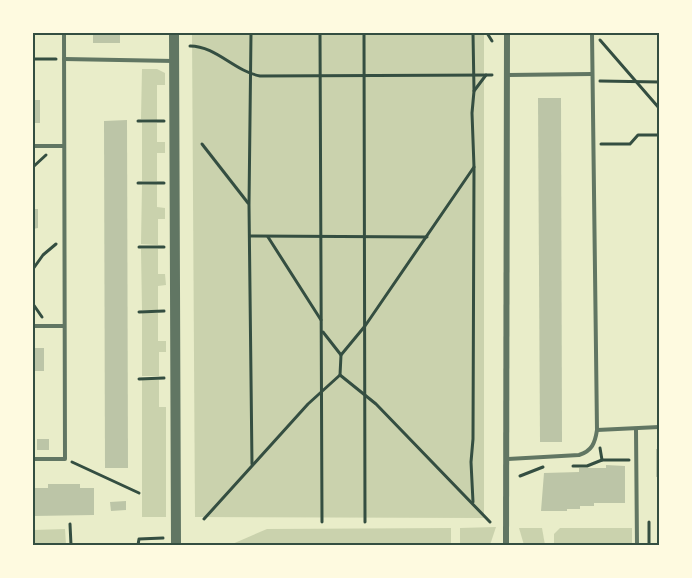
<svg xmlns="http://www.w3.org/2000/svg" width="692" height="578" viewBox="0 0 692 578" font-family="Barlow,sans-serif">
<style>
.green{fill:#cad2ad}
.building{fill:#bcc5a7}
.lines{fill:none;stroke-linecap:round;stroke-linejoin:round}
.path{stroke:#344e41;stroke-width:3}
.service{stroke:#617663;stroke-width:4}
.minor{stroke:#617663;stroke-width:6}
.tertiary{stroke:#617663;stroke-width:10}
.neatline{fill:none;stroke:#344e41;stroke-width:2}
</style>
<rect width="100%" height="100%" fill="#e9edc9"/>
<g class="green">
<path d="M192,33H484V518L195,517Z"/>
<path d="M142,69H157L165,73V85H157V120L141,119Z"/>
<path d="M142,123H157V142H165V153H157V181H142Z"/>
<path d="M157,184V207L165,208V219H158V245L141,244L142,185Z"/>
<path d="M141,249H158V274H165L166,285L158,286V310H142Z"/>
<path d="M142,313H158V341H166V352H159V376H142Z"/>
<path d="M142,380H159V407H166V517H142Z"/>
<path d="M496,527L490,545H460V528Z"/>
<path d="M451,528V545H230L267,529Z"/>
<path d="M519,528H542L545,545H524Z"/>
<path d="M560,528H632V545H554V534Z"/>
<path d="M65,529L66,545H33V530Z"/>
</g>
<g class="building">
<rect x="93" y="33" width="27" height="10"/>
<path d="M538,98H561L562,442H540Z"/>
<rect x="33" y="100" width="7" height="23"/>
<path d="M127,120L128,468H105L104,121Z"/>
<path d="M33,209H38V228L33,229Z"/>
<rect x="33" y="348" width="11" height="23"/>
<rect x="37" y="439" width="12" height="11"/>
<rect x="656" y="449" width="3" height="28"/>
<path d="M606,465L625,466V503H594V506H580V509H567V511H541L544,473L579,472V468H606Z"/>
<path d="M48,484H80V488H94V515L33,516V488H48Z"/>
<path d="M126,501V510L111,511L110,502Z"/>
</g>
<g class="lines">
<g class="path">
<path d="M251,33L249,205L252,464"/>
<path d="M320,33L322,522"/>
<path d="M364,33L365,522"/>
<path d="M473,33L474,91"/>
<path d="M487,33L492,41"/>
<path d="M600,40L659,108"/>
<path d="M190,46C216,46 234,71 260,76L492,75"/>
<path d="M33,59H56"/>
<path d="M486,75L474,91L472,113L474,167L365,326L341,355L340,375L376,404L490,522"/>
<path d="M600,81L659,82"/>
<path d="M138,121H164"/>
<path d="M202,144L248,203"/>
<path d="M601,144H630L638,135H659"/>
<path d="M33,167L46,155"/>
<path d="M138,183H164"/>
<path d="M250,236L427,237"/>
<path d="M268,237L321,320"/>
<path d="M139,247H164"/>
<path d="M33,269L43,255L56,244"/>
<path d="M33,304L42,317"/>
<path d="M139,312L164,311"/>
<path d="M323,332L341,355"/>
<path d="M139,379L164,378"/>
<path d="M600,448L602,460"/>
<path d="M72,462L139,493"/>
<path d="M573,466H587L602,460H629"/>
<path d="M520,476L543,467"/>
<path d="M473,502L471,462L473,439L474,167"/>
<path d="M204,519L308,404L340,375"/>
<path d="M649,522V545"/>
<path d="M70,524L71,545"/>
<path d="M138,545L139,539L163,538"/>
</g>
<g class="service">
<path d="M640,33H659"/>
<path d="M64,59L174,61"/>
<path d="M507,75L592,74"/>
<path d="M33,146H64"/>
<path d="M33,326H64"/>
<path d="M597,430L659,427"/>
<path d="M636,430L637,545"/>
<path d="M33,459H65L64,33"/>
<path d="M506,459L579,455C592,451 595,443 597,430L592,33"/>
</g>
<path class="minor" d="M506,545L507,33"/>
<path class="tertiary" d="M174,33L176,545"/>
</g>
<rect width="692" height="578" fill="none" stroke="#fefae0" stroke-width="69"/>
<rect x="34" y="34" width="624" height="510" class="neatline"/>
</svg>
